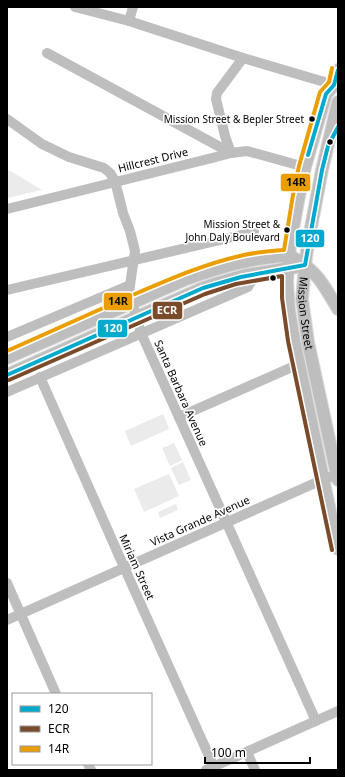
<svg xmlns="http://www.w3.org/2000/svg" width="345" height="777" viewBox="0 0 345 777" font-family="'Noto Sans',sans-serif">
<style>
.green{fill:#ebebeb}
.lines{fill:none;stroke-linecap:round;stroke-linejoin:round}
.major-casing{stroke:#dbdbdb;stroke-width:14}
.minor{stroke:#bebebe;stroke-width:10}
.major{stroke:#bebebe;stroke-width:12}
.bus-1-casing{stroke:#fff;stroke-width:7}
.bus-2-casing{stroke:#fff;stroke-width:7}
.bus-3-casing{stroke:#fff;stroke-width:7}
.bus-1{stroke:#00a9ce;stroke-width:4}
.bus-2{stroke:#7a4b2a;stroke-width:4}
.bus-3{stroke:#eb9e00;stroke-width:4}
.bus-dot{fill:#000;stroke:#fff;stroke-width:1.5}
.labels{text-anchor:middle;stroke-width:3.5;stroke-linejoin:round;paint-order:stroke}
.bus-label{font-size:10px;fill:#000;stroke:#fff;text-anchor:end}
.street-label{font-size:11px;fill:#000;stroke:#fff}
.line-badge{stroke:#fff;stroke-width:1.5}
.badge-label{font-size:11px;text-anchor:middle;font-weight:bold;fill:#fff}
.pale-badge-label{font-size:11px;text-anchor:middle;font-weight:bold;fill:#111}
</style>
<rect width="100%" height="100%" fill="#fff"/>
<g class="green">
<path d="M9,170L42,190L7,198V173Z"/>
<path d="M163,414L169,429L131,446L125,431Z"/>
<path d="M174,443L182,460L170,466L162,448Z"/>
<path d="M183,462L191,480L179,485L171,468Z"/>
<path d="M169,474L179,496L144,512L134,489Z"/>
<path d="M176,504L178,510L160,518L158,512Z"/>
</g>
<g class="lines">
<g class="major-casing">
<g id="major">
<path d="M338,70L334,85L326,94L305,167L299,196L290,245L287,282L289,310L294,340L338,549"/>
<path id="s1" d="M338,102L322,170L308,243L305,265L302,299L308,342L338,480"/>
<path d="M7,358L184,280C213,269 242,260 273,257C278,257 284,255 289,256C291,256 295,259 297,260C319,273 325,288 338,309"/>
<path d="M7,375L105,331L203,288L218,283L246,275L296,267"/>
</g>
</g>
<g class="minor">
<path d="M75,7L129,21L243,58L338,86"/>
<path d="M129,21L133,7"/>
<path d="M47,53L231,153"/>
<path d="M7,119L42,144L69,157L104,168L110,173L115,181L123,213L130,231L135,251L129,292L141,333L316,721"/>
<path d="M231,153L225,136L216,99L217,93L243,58"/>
<path d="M7,209L212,158L231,153L247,151L305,167"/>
<path d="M7,290L254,232"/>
<path d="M7,337L130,285"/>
<path d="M40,377L124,567L214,767"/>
<path d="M7,392L248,287L251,282V274"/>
<path d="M179,417L299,364"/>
<path d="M7,583L56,694"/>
<path d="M7,620L324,479L337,475"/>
<path d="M247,752L255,770"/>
<path d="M88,764L91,770"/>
<path d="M206,770L338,711"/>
</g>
<use href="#major" class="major"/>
<g class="bus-1-casing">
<g id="bus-1">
<path d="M308,155L326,94L334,85L338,70"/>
<path d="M7,375L203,288L241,277L305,265L322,170L328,146L338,127"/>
</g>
</g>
<g class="bus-2-casing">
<path id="bus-2" d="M9,380L205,294L236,284L282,276V298L288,341L332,550"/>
</g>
<g class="bus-3-casing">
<path id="bus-3" d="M7,351C45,334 83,317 121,300C161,283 202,264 244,255C257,252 271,251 284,250L293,195L299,166L320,92L329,82L332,68"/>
</g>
<use href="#bus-1" class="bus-1"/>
<use href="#bus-2" class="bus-2"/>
<use href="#bus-3" class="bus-3"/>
</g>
<g class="bus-dot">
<circle cx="312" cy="119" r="3.5"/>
<circle cx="330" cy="142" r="3.5"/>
<circle cx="287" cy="230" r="3.5"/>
<circle cx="273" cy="278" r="3.5"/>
</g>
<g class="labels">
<g class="bus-label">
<text x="304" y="123">Mission Street &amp; Bepler Street</text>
<text x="280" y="228">Mission Street &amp;<tspan x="280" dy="13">John Daly Boulevard</tspan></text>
</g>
<g class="street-label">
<text transform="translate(153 160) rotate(-14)" y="4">Hillcrest Drive</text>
<text dy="4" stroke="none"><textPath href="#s1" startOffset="215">Mission Street</textPath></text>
<text transform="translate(181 393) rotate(66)" y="4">Santa Barbara Avenue</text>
<text transform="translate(200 521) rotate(-24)" y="4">Vista Grande Avenue</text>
<text transform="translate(137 567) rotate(66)" y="4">Miriam Street</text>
</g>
</g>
<g class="line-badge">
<rect x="280" y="173" width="31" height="19" rx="4" fill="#eb9e00"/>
<rect x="295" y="229" width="30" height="19" rx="4" fill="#00a9ce"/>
<rect x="103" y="292" width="30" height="19" rx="4" fill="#eb9e00"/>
<rect x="152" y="301" width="31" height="19" rx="4" fill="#7a4b2a"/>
<rect x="97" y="319" width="31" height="19" rx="4" fill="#00a9ce"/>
</g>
<g class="badge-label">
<text x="310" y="242">120</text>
<text x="167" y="314">ECR</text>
<text x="113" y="332">120</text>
</g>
<g class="pale-badge-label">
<text x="296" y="186">14R</text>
<text x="118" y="305">14R</text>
</g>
<rect width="345" height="777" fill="none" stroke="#000000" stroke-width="16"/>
<rect x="12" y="693" width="140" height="72" fill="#ffffff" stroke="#999999"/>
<rect x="20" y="706" width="20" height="6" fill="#00a9ce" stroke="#999999"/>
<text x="48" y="713" font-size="12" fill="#000000">120</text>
<rect x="20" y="726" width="20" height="6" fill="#7a4b2a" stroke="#999999"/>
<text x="48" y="733" font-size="12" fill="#000000">ECR</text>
<rect x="20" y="746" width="20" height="6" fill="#eb9e00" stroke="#999999"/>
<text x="48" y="753" font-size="12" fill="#000000">14R</text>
<path d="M205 757v6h105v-6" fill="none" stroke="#000000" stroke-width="2"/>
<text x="211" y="757" font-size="12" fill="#000000" stroke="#ffffff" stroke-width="3" paint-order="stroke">100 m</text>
</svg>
